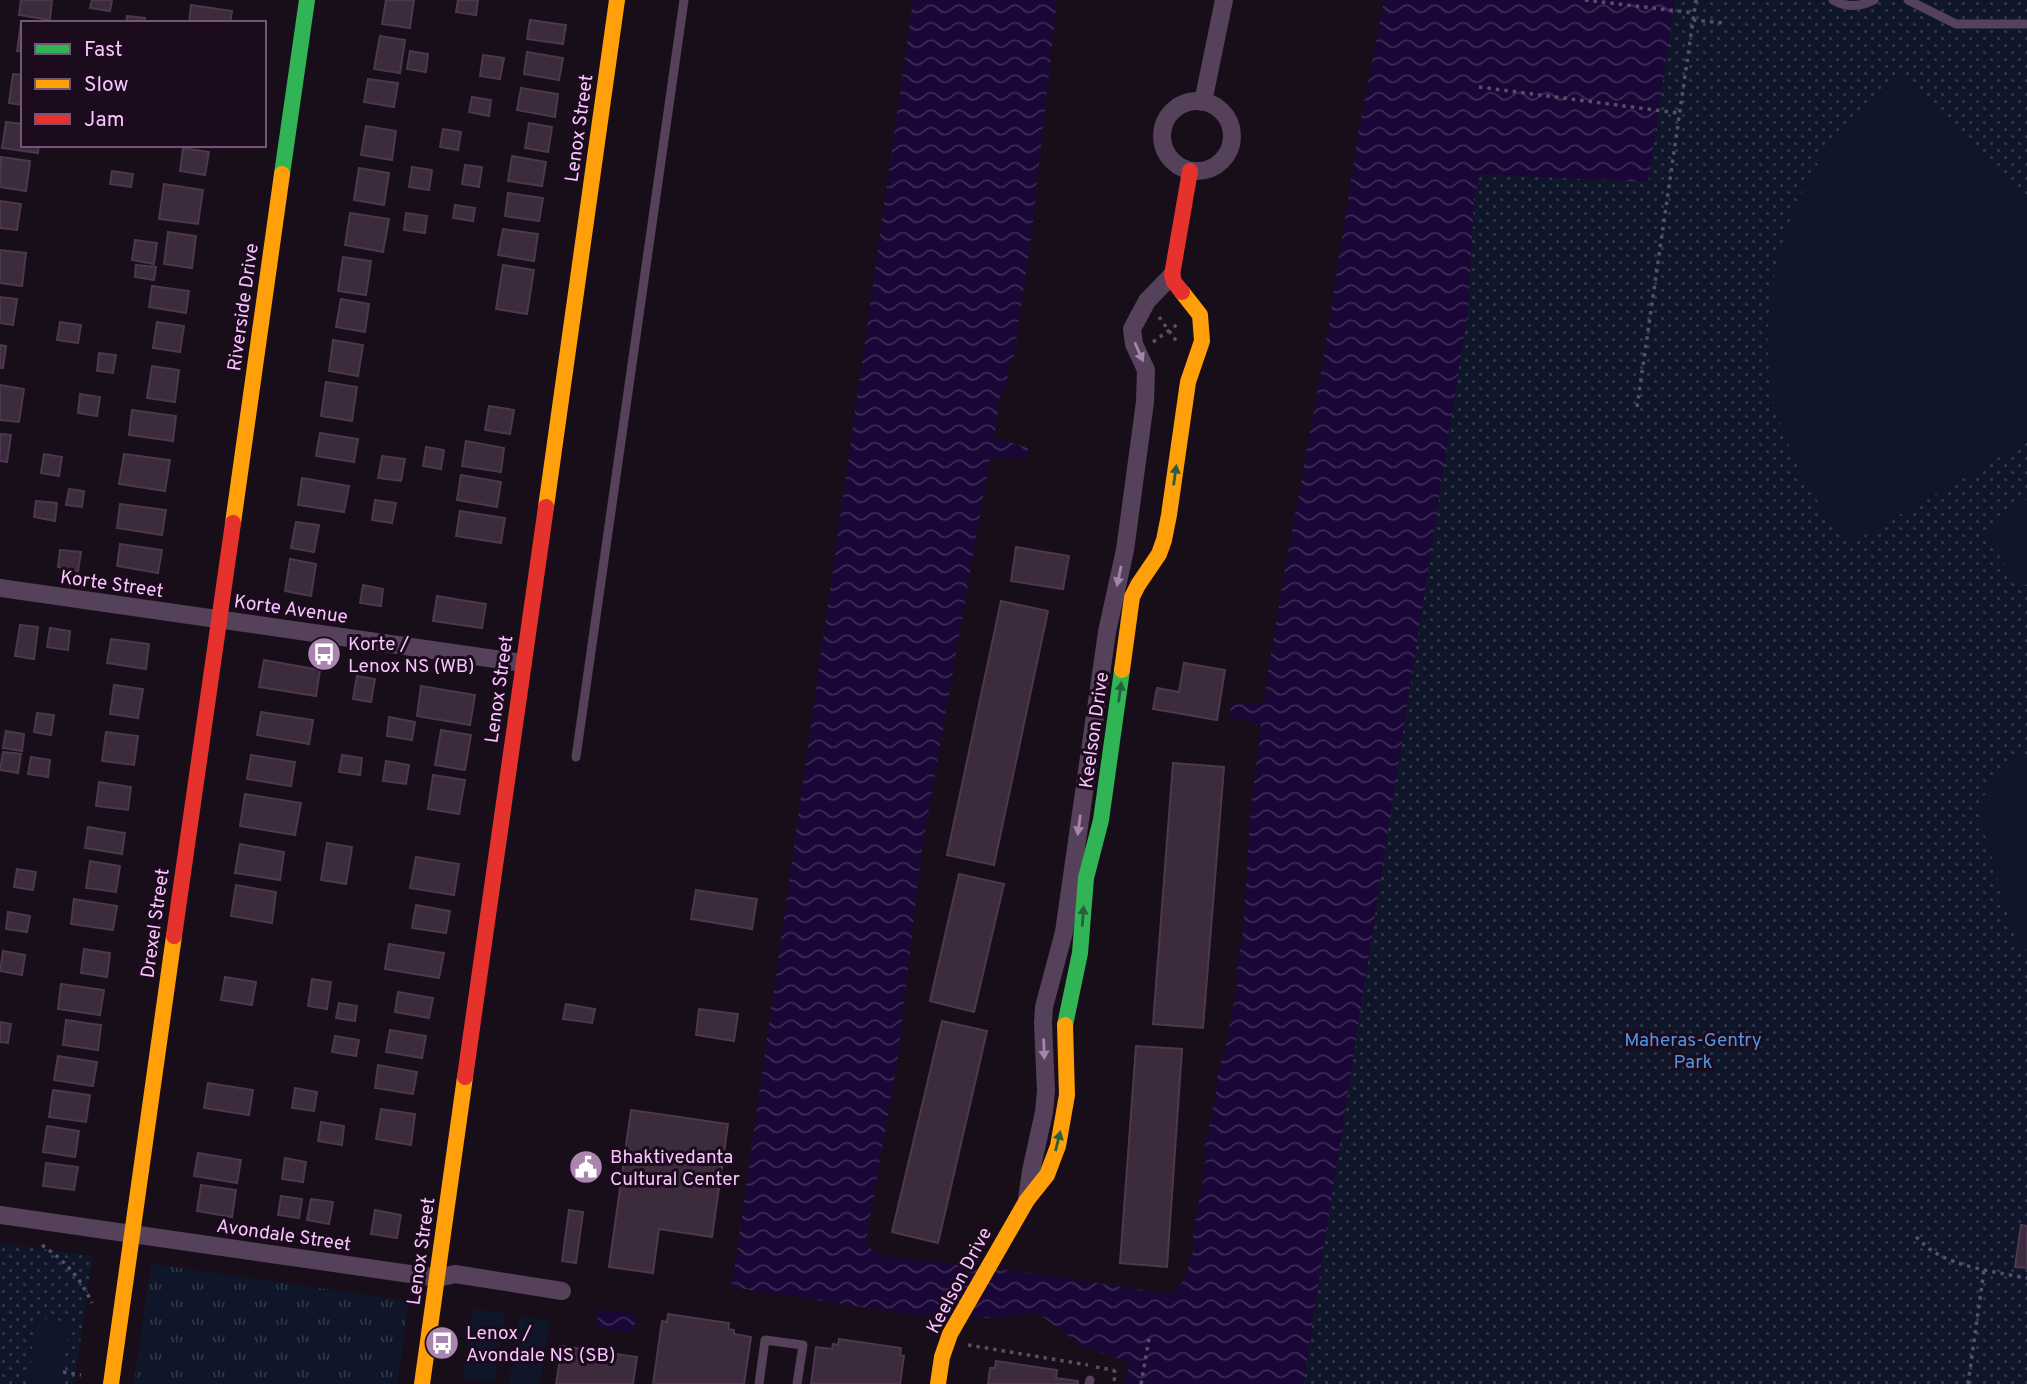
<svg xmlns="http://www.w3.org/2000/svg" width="2027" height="1384" viewBox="0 0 2027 1384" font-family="Overpass,sans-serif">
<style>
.grass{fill:url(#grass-tufts)}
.park{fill:url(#park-dots)}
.pitch{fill:#0f1629}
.water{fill:url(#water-waves)}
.building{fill:#3b2b3c;stroke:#4c384e;stroke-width:2}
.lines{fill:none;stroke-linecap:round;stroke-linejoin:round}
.path{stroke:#564f6a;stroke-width:3.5;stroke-dasharray:3.5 5;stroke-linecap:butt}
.lane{stroke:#55425a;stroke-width:9}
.street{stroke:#55425a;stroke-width:18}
.fast{stroke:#30b455;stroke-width:16}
.slow{stroke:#ff9f0a;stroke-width:16}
.jam{stroke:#e5322d;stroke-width:16}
.oneway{fill:#a684ac}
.oneway2{fill:#265f39}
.labels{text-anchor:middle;stroke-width:6;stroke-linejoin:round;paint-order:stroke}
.street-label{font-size:19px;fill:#f8c6ff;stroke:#1c0a1d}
.poi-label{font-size:19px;fill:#f8c6ff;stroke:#1c0a1d;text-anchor:start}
.park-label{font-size:19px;fill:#4e96e3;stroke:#1c0a1d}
</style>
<defs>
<pattern id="grass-tufts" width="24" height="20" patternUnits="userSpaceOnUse" patternTransform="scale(1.75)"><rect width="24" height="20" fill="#0f1629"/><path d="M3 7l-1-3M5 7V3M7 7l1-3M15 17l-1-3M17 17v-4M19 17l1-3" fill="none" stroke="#333649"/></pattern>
<pattern id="park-dots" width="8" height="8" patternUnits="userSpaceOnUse" patternTransform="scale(1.75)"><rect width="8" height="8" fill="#0f1629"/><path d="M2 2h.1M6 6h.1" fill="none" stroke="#333649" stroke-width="1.8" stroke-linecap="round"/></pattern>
<pattern id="water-waves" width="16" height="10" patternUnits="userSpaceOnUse" patternTransform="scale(1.75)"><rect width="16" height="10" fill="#1b0737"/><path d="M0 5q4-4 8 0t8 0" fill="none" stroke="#3d2a55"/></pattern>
</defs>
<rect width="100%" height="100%" fill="#180e19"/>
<path class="grass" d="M151,1264L409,1301L397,1384H134Z"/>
<g class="park">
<path d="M1675,0H2027V1384H1303L1468,309L1474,198L1480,174L1648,182Z"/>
<path d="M0,1243L93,1256L74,1384H0Z"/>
</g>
<g class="pitch">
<path d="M1901,78L2027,198V441L1849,544C1816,503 1796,470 1780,420C1777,411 1773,403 1772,394C1756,297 1785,191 1853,119C1867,103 1884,90 1901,78Z"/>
<path d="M2027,499V585L2009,570L1984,533Z"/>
<path d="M2013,754H2027V950L2016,942L1977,806Z"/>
<path d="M473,1309L505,1313L495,1383L463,1378Z"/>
<path d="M519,1316L549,1321L540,1384H509Z"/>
<path d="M36,1318L70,1322L61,1384H28Z"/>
</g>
<g class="water">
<path d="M913,0H1057L1031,238L1014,355L1009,366L1006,386L1000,395L994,438L1028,448L1026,460L1015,458H990L921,854L898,1057L866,1240C870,1252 877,1254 889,1257L1016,1271L1168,1294L1175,1291L1185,1278L1194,1249L1193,1234L1205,1169L1206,1157L1205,1147L1216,1093L1218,1074L1228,1037L1238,978L1237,965L1243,932L1251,808L1261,725L1230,717L1231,704H1263L1283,580L1323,362L1358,134L1384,0H1675L1648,182L1480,174L1474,198L1468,309L1303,1384H1126L1129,1362L1082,1346L1038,1313L986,1318L915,1315L732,1287Z"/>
<path d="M599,1309L636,1314L633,1333L596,1327Z"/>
</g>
<g class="building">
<path d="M21,0H52L50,20L19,15Z"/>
<path d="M92,0H112L110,11L90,8Z"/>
<path d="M386,0H414L410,28L382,24Z"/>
<path d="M458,0H478L476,15L456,12Z"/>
<path d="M191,5L232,11L230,23H189Z"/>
<path d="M127,16L145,18V23H126Z"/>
<path d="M530,20L566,25L563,44L527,39Z"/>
<path d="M21,23H23V52L17,51Z"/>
<path d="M380,36L405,40L400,73L374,69Z"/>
<path d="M410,51L428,54L426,72L407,69Z"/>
<path d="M527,52L563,58L559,80L524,74Z"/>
<path d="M483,55L504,58L500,79L480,76Z"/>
<path d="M13,74L23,75V105L9,103Z"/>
<path d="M368,79L398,83L394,107L364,102Z"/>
<path d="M521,88L558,94L555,117L517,110Z"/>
<path d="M472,97L491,100L489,116L469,112Z"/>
<path d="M6,122L23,124V145H39L38,153L2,148Z"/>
<path d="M529,123L552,127L548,152L525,148Z"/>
<path d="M366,126L396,131L392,160L361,155Z"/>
<path d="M443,129L461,132L458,150L440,147Z"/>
<path d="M183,148L209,152L205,175L180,171Z"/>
<path d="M512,156L546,162L542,186L508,181Z"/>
<path d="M1,157L30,161L26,191L0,187Z"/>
<path d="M465,165L482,167L479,187L462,184Z"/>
<path d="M412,167L432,170L429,190L409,187Z"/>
<path d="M359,168L389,173L384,205L354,200Z"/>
<path d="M112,171L133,174L131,187L110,184Z"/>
<path d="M164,184L203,190L198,224L159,219Z"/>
<path d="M508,193L543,198L539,221L505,216Z"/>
<path d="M0,201L21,204L17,230L0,228Z"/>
<path d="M455,205L475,208L473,221L453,218Z"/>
<path d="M350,213L389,219L383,252L345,245Z"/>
<path d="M406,213L427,216L425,233L404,230Z"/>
<path d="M503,229L538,234L534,261L498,255Z"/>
<path d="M168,232L196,236L192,268L164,264Z"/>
<path d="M135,240L157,243L154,264L132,260Z"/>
<path d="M0,250L26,253L22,286L0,283Z"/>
<path d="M343,257L371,261L366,295L338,291Z"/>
<path d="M136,265L156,267L154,280L135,277Z"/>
<path d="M503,265L534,270L527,314L496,309Z"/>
<path d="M152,286L189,291L186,313L149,307Z"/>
<path d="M0,297L17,299L13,325L0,323Z"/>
<path d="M341,299L369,304L365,332L336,327Z"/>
<path d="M60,322L81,325L78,343L57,340Z"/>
<path d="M157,322L184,326L180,352L153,348Z"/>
<path d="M333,340L363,345L358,376L329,371Z"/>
<path d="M0,345L6,346L3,368H0Z"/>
<path d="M99,353L116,355L113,373L97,371Z"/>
<path d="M152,366L179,370L175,402L147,398Z"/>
<path d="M326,382L357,387L352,421L321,416Z"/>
<path d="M0,385L24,389L19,422L0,420Z"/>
<path d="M80,394L100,397L97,416L78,413Z"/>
<path d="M489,406L514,410L510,434L485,430Z"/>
<path d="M132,410L176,416L173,441L129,435Z"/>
<path d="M320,433L358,439L354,462L316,456Z"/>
<path d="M0,434L11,435L7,462L0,461Z"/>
<path d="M466,441L504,448L501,472L462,466Z"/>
<path d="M426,447L444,450L441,469L423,466Z"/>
<path d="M44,454L62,457L59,476L41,473Z"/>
<path d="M124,454L170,460L165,491L119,484Z"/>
<path d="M382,456L405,459L401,481L378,478Z"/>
<path d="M461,475L501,482L497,507L457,500Z"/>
<path d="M302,478L349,486L344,512L298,505Z"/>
<path d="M69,489L84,491L82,507L66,505Z"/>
<path d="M375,500L396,503L392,523L372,520Z"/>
<path d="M36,501L57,503L55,521L34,517Z"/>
<path d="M120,504L166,510L162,535L117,528Z"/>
<path d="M460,511L505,518L501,543L456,536Z"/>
<path d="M296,522L319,525L314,552L291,548Z"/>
<path d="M120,544L162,550L158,573L117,566Z"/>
<path d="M1016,547L1069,556L1063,589L1011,581Z"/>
<path d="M60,550L81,552L78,571L58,567Z"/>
<path d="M290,559L316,564L311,596L285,591Z"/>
<path d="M363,585L383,589L381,606L360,603Z"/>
<path d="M437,596L486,604L482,628L433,621Z"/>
<path d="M1001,601L1048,611L994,865L947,855Z"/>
<path d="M20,625L38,627L34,659L15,656Z"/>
<path d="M50,628L70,631L68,650L47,647Z"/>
<path d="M111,639L149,644L146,669L107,663Z"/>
<path d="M264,660L320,670L316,696L259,687Z"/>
<path d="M1184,663L1225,670L1217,720L1153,709L1157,688L1179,692Z"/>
<path d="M357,676L375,679L371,702L353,699Z"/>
<path d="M114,685L143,689L138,718L110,714Z"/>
<path d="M421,686L475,695L470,725L417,716Z"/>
<path d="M261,712L313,720L309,744L257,735Z"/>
<path d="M37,713L54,715L51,735L34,732Z"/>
<path d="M389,717L415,722L412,740L387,736Z"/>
<path d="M441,730L471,735L465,770L435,765Z"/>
<path d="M6,731L24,734L22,751L3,748Z"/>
<path d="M106,732L138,736L134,765L102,761Z"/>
<path d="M3,752L21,754L18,773L0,770Z"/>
<path d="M251,755L295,762L291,786L247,779Z"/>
<path d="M342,755L362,758L360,775L339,772Z"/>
<path d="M31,757L50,760L48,777L28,774Z"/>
<path d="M386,761L409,765L406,784L383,781Z"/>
<path d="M1173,763L1224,767L1203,1028L1153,1024Z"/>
<path d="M433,775L465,780L459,814L428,809Z"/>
<path d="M99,782L131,787L128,810L96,806Z"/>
<path d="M245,794L301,803L295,835L240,826Z"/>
<path d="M88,827L125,833L122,854L85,848Z"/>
<path d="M327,843L352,847L346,884L321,880Z"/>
<path d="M240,844L284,852L280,880L235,873Z"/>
<path d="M416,857L459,864L454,895L410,888Z"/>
<path d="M90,861L120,866L116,892L86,888Z"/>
<path d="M17,869L36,872L33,890L14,887Z"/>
<path d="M959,874L1004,884L974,1012L930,1001Z"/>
<path d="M236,885L276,892L272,923L231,916Z"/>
<path d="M696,890L757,899L752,929L691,919Z"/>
<path d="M74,899L117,906L113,930L71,924Z"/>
<path d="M416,905L450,911L446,933L412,928Z"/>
<path d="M8,912L30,916L27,932L6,929Z"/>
<path d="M389,944L444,953L439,978L385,969Z"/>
<path d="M84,949L110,953L107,977L81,973Z"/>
<path d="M3,951L25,955L22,975L0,971Z"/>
<path d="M225,977L256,982L252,1005L221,1000Z"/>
<path d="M312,979L331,982L327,1009L308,1006Z"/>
<path d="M61,984L104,990L100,1015L58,1009Z"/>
<path d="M398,992L433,998L429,1018L395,1012Z"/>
<path d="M339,1003L357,1006L355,1021L336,1018Z"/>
<path d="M566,1004L595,1009L592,1023L563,1019Z"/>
<path d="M699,1009L738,1014L734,1041L696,1035Z"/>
<path d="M66,1020L101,1025L98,1050L63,1045Z"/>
<path d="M942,1021L987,1031L938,1243L892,1232Z"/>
<path d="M0,1022L11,1024L8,1043L0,1042Z"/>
<path d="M390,1030L426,1036L422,1058L386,1052Z"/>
<path d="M335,1036L359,1040L356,1056L332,1052Z"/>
<path d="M1136,1046L1182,1049L1167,1267L1120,1263Z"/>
<path d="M58,1056L97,1062L93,1086L54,1080Z"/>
<path d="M378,1065L417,1072L413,1094L375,1088Z"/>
<path d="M208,1083L253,1090L249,1115L204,1108Z"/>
<path d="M295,1088L317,1092L314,1111L292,1108Z"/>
<path d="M53,1090L90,1095L86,1122L49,1117Z"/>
<path d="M381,1109L415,1114L411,1145L376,1139Z"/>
<path d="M631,1110L728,1124L712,1237L659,1229L653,1273L609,1267Z"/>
<path d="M321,1122L344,1126L342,1145L318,1141Z"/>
<path d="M47,1126L79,1131L75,1157L43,1152Z"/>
<path d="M198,1153L241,1160L237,1183L194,1176Z"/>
<path d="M285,1158L306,1162L303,1182L282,1179Z"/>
<path d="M46,1163L78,1167L74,1190L43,1186Z"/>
<path d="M201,1185L236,1190L232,1217L197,1211Z"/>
<path d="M281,1196L302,1199L299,1218L278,1215Z"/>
<path d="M311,1199L333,1202L329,1224L307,1220Z"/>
<path d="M375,1210L401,1215L397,1238L371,1234Z"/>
<path d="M569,1210L583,1212L576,1263L562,1261Z"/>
<path d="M2021,1225L2027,1226V1268L2015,1267Z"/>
<path d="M668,1314L729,1323L728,1329L734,1330V1334L751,1337L744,1384H653L662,1321L667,1322Z"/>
<path d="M839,1339L901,1348L900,1355L904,1356L900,1384H811L816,1347L832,1349L833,1344L838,1345Z"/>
<path d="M562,1346L637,1357L633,1384H556Z"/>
<path d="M996,1361L1057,1370L1056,1378L1078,1381V1384H988L990,1368H995Z"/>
</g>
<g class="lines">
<g class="path">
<path d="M1585,0L1694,13"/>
<path d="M1693,20L1725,23"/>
<path d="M1479,87L1678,113"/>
<path d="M1159,317L1177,342"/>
<path d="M1153,342L1178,324"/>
<path d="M1637,407L1696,0"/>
<path d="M1916,1237C1922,1242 1927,1248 1934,1252C1957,1267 2000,1273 2027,1278"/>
<path d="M42,1245C66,1262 79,1276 92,1303"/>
<path d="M968,1345L1088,1365"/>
<path d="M1096,1367L1113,1370L1115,1372L1114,1384"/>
<path d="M63,1372L81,1375"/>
<path d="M1141,1384L1149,1339"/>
<path d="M1968,1384L1984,1270"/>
</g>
<g class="lane">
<path d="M1833,0C1847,8 1860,7 1874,0"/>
<path d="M1908,0L1956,24H2027"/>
<path d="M576,757L684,0"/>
<path d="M759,1384L765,1340L803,1345L797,1384"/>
<path d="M1089,1384L1090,1380"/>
</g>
<g class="street">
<circle cx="1197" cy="136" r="35"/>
<path d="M1203,102L1224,0"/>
<path d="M0,588L523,663"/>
<path d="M1027,1199L1031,1171L1044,1112L1046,1091L1043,1023L1044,1007L1064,932L1107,632L1125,550L1145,402L1146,370L1134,344L1132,329L1147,301L1172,275"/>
<path d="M0,1215L438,1278L455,1274L562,1291"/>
</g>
<g class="fast">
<path d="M282,174L307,0"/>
<path d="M1065,1025L1080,953L1086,878L1101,820L1122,670"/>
</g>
<g class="slow">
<path d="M546,507L617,0"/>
<path d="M233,523L282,174"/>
<path d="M1122,670L1132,597L1138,585L1159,554L1164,540L1169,515L1188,382L1202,341L1200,315L1182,292"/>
<path d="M111,1384L174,936"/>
<path d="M422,1384L465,1077"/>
<path d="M938,1384L942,1357L950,1334L1027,1200L1047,1175L1058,1146L1067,1095L1065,1025"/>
</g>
<g class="jam">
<path d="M1182,292L1174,282L1172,275L1190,171"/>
<path d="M174,936L233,523"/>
<path d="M465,1077L546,507"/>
</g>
</g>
<defs><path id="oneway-solid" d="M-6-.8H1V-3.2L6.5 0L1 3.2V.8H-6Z" transform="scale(1.75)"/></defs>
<g class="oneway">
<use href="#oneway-solid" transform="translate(1139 352) rotate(66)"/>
<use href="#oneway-solid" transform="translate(1119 576) rotate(102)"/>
<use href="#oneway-solid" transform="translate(1079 825) rotate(98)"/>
<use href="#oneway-solid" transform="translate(1044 1049) rotate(88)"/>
</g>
<g class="oneway2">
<use href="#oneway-solid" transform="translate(1175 475) rotate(-82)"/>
<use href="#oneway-solid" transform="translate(1120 692) rotate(-82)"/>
<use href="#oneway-solid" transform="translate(1083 916) rotate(-86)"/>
<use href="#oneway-solid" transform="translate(1058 1141) rotate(-76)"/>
</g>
<defs>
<g id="bus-disc" transform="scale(1.75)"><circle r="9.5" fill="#aa86ae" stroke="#1c0a1d"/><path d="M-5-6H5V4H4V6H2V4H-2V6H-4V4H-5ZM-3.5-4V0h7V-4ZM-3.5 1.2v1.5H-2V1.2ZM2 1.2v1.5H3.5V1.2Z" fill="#fff"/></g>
<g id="civic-disc" transform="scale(1.75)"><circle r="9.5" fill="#aa86ae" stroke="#1c0a1d"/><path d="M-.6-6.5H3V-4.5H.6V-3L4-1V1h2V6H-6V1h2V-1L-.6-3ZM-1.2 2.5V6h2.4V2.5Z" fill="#fff"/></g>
</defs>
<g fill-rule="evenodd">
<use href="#bus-disc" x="324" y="654"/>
<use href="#civic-disc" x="586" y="1167"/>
<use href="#bus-disc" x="442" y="1343"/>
</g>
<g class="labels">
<g class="street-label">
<text transform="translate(578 128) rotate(-82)" y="7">Lenox Street</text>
<text transform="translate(242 307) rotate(-82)" y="7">Riverside Drive</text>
<text transform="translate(112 583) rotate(8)" y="7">Korte Street</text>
<text transform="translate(291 608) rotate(8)" y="7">Korte Avenue</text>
<text transform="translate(498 689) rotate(-82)" y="7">Lenox Street</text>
<text transform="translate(1093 730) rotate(-82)" y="7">Keelson Drive</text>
<text transform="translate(154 923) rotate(-82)" y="7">Drexel Street</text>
<text transform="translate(284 1234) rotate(8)" y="7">Avondale Street</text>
<text transform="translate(420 1251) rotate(-82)" y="7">Lenox Street</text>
<text transform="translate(958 1280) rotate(-62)" y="7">Keelson Drive</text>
</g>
<g class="poi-label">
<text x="348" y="650">Korte /<tspan x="348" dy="22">Lenox NS (WB)</tspan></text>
<text x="610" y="1163">Bhaktivedanta<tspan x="610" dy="22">Cultural Center</tspan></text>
<text x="466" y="1339">Lenox /<tspan x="466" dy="22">Avondale NS (SB)</tspan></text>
</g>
<g class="park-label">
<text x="1693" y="1046">Maheras-Gentry<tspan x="1693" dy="22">Park</tspan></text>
</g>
</g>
<rect x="21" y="21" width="245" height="126" fill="#1c0a1d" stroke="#745577" stroke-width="2"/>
<rect x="35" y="44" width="35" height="10" fill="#30b455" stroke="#745577" stroke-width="2"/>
<text x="84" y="56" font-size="21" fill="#f8c6ff">Fast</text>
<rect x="35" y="79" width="35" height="10" fill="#ff9f0a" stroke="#745577" stroke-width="2"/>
<text x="84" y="91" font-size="21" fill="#f8c6ff">Slow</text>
<rect x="35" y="114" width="35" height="10" fill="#e5322d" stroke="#745577" stroke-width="2"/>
<text x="84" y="126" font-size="21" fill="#f8c6ff">Jam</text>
</svg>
